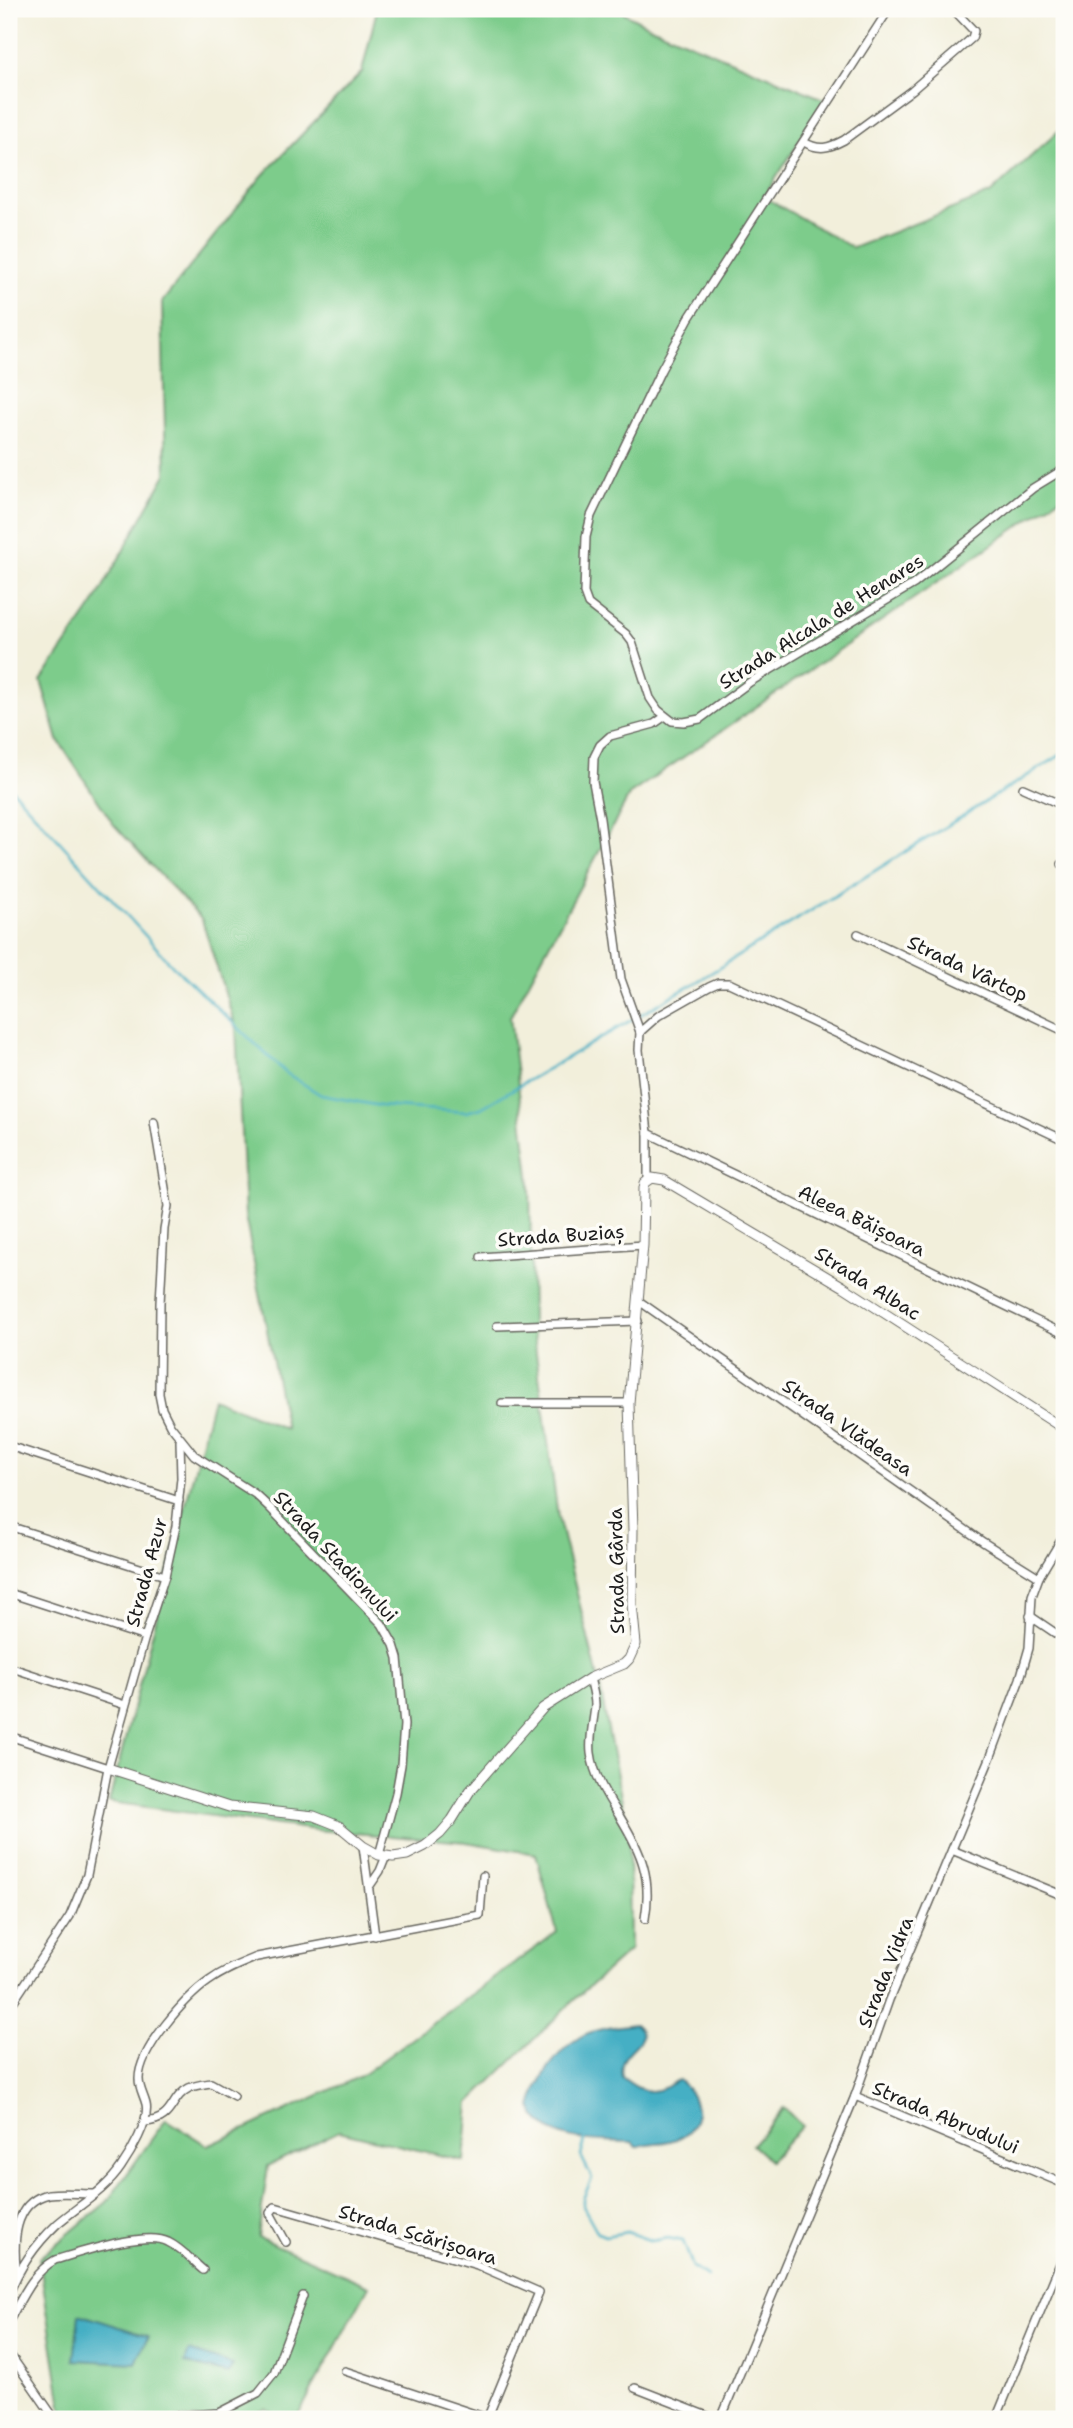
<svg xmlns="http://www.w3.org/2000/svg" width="1073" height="2428" viewBox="0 0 1073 2428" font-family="'Shantell Sans',sans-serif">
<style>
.green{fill:#7dcc8b;stroke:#4c7454;stroke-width:2}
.water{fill:#45afc4;stroke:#306670;stroke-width:2}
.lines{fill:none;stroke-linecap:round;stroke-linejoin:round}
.stream{stroke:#45afc4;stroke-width:2.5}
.minor-casing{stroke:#67665f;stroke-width:10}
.tertiary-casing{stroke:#67665f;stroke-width:11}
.minor{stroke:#fff;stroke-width:7}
.tertiary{stroke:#fff;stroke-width:9}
.labels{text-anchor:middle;stroke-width:7;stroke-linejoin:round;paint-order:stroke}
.street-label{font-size:19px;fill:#1c1c1c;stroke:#fdfcf7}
</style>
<rect width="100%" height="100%" fill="#fdfcf7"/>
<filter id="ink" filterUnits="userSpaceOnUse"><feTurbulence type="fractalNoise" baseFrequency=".0143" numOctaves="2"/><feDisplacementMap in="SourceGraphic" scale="14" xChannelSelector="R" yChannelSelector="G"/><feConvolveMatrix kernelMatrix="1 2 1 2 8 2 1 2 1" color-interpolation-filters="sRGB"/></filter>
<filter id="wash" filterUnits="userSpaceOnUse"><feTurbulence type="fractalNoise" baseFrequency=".00686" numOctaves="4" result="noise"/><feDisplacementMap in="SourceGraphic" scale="28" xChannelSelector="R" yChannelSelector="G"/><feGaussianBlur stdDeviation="1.57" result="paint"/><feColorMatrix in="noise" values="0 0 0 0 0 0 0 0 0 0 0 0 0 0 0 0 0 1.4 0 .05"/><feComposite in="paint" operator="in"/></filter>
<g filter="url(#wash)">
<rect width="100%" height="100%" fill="#f2efdb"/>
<g class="green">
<path d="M377,9H617L651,27L826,100L764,197L853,248L990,194L1064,126V495L630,794L510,1017L530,1184L532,1323L558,1517L599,1682L629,1838L630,1950L574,2000L469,2103L464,2161L339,2131L268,2166L258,2237L369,2286L296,2419H281L266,2409L237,2419H84L63,2413L39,2258L107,2202L166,2119L208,2146L361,2076L557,1932L536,1854L466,1842L316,1830L109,1802L213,1398L286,1429L245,1216L236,1028L202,920L114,825L58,740L41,681L93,605L166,474L162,302L262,176L362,72Z"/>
<path d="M784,2108L802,2126L770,2161L752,2145Z"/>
</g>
<g class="water">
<path d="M634,2024C659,2044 615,2046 622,2077C634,2087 648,2096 664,2088C671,2086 672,2081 679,2080C702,2100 705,2132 670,2141C659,2144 648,2142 637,2147L632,2142C598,2140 547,2146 531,2107C538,2080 555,2052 580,2037C596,2028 617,2027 634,2024Z"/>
<path d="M79,2314L148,2336L136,2363L74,2360Z"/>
<path d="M189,2351L233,2365L228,2374L185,2363Z"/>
</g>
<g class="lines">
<g class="stream">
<path d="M9,786L173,966L286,1073L321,1095L380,1106L466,1112L481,1108L698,981L1064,753"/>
<path d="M585,2140L581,2156L592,2178L583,2199V2206L598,2233L605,2236L627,2232L652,2241L668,2238L683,2241L693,2267L707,2277"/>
</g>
</g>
</g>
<g filter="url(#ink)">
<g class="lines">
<g class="minor-casing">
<g id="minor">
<path d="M889,9L689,318L661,370L591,516L586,537L584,593L588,604L626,634L632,642L650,698L658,710L672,721L684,722L700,719L750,682L914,584L1033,488L1064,469"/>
<path d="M804,142C819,151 829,148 844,140L912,90L972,38L974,31L953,9"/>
<path d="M1023,788L1064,806"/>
<path d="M1062,864L1064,865"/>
<path d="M858,934L1064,1031"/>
<path d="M640,1032L658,1016L709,987L718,983H729L1064,1140"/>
<path d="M640,1032L621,979L600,819L593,782L594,757L600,745L610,736L654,724L664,717"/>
<path d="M640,1032L639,1050L648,1133V1180"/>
<path d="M154,1122L168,1206L164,1229L160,1303L159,1394L162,1409L170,1425L194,1455L255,1494L270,1508L382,1624L394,1645L398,1658L404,1725L401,1765L396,1793L379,1855"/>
<path d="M648,1133L1064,1334"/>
<path d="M481,1257L643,1245"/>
<path d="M639,1301L983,1542L1039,1577"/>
<path d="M497,1326L638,1321"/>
<path d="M502,1403H629"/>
<path d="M9,1446L179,1501"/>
<path d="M9,1526L165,1576"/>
<path d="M9,1593L145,1637"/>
<path d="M1030,1616L1064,1639"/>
<path d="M9,1667L125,1705"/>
<path d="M590,1678C592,1687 595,1696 595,1705C594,1721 589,1737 591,1753C594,1777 608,1798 620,1817C642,1853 652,1878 645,1919"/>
<path d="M9,1736L108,1768"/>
<path d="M363,1846L375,1936"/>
<path d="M952,1850L1064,1896"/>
<path d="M369,1887L380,1871L386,1856"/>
<path d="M9,2008L70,1916L87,1875L108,1768L145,1637L165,1576L176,1526L181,1478L180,1441"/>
<path d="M855,2096L1064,2184"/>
<path d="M145,2122C175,2120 169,2098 189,2088C195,2085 205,2084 211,2083L234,2096"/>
<path d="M286,2242L270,2213L275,2207L477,2265L539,2292L487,2419"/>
<path d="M17,2274C13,2245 12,2202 49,2194C63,2192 79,2194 94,2194"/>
<path d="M9,2294C19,2268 37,2243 57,2224C78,2206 105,2191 121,2167C130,2154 150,2121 146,2104C144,2096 139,2088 139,2079C139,2049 186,1997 209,1981C224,1970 240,1964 257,1957L480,1915L483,1876"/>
<path d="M9,2321C22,2298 32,2273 55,2260C79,2253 146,2230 168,2242C181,2248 192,2261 203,2270"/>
<path d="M9,2353L55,2419"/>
<path d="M345,2371L487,2418"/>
<path d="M635,2388L715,2419"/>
<path d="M163,2419L173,2416L219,2413L258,2393L274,2373L303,2296"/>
<path d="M721,2419L855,2096L889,2000L991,1756L1020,1679L1029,1648L1032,1596L1039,1577L1064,1535"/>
<path d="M996,2419L1064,2254"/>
</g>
</g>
<g class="tertiary-casing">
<path id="tertiary" d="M108,1768L229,1807L314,1816L339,1826L363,1846L379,1855L393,1857L407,1855L425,1846L440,1834L452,1820L470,1791L543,1708L590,1678L624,1664L629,1659L636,1644L632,1604L633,1530L629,1403L643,1245L644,1188L645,1183L652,1178L664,1180L844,1287L1064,1429"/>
</g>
<use href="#minor" class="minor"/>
<use href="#tertiary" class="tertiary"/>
</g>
</g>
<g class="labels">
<g class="street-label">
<text transform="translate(821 621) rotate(-32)" y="7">Strada Alcala de Henares</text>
<text transform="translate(968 968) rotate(25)" y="7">Strada Vârtop</text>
<text transform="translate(862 1220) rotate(26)" y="7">Aleea Băișoara</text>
<text transform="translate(561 1235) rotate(-4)" y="7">Strada Buziaș</text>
<text transform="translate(868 1283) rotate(32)" y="7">Strada Albac</text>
<text transform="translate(848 1427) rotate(35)" y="7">Strada Vlădeasa</text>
<text transform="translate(336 1556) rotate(47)" y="7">Strada Stadionului</text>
<text transform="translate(616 1571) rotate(-91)" y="7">Strada Gârda</text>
<text transform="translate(146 1572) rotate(-75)" y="7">Strada Azur</text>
<text transform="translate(885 1972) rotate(-68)" y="7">Strada Vidra</text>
<text transform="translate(946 2117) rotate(23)" y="7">Strada Abrudului</text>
<text transform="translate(418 2234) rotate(17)" y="7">Strada Scărișoara</text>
</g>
</g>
<rect width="1073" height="2428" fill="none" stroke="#fdfcf7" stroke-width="35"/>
</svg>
